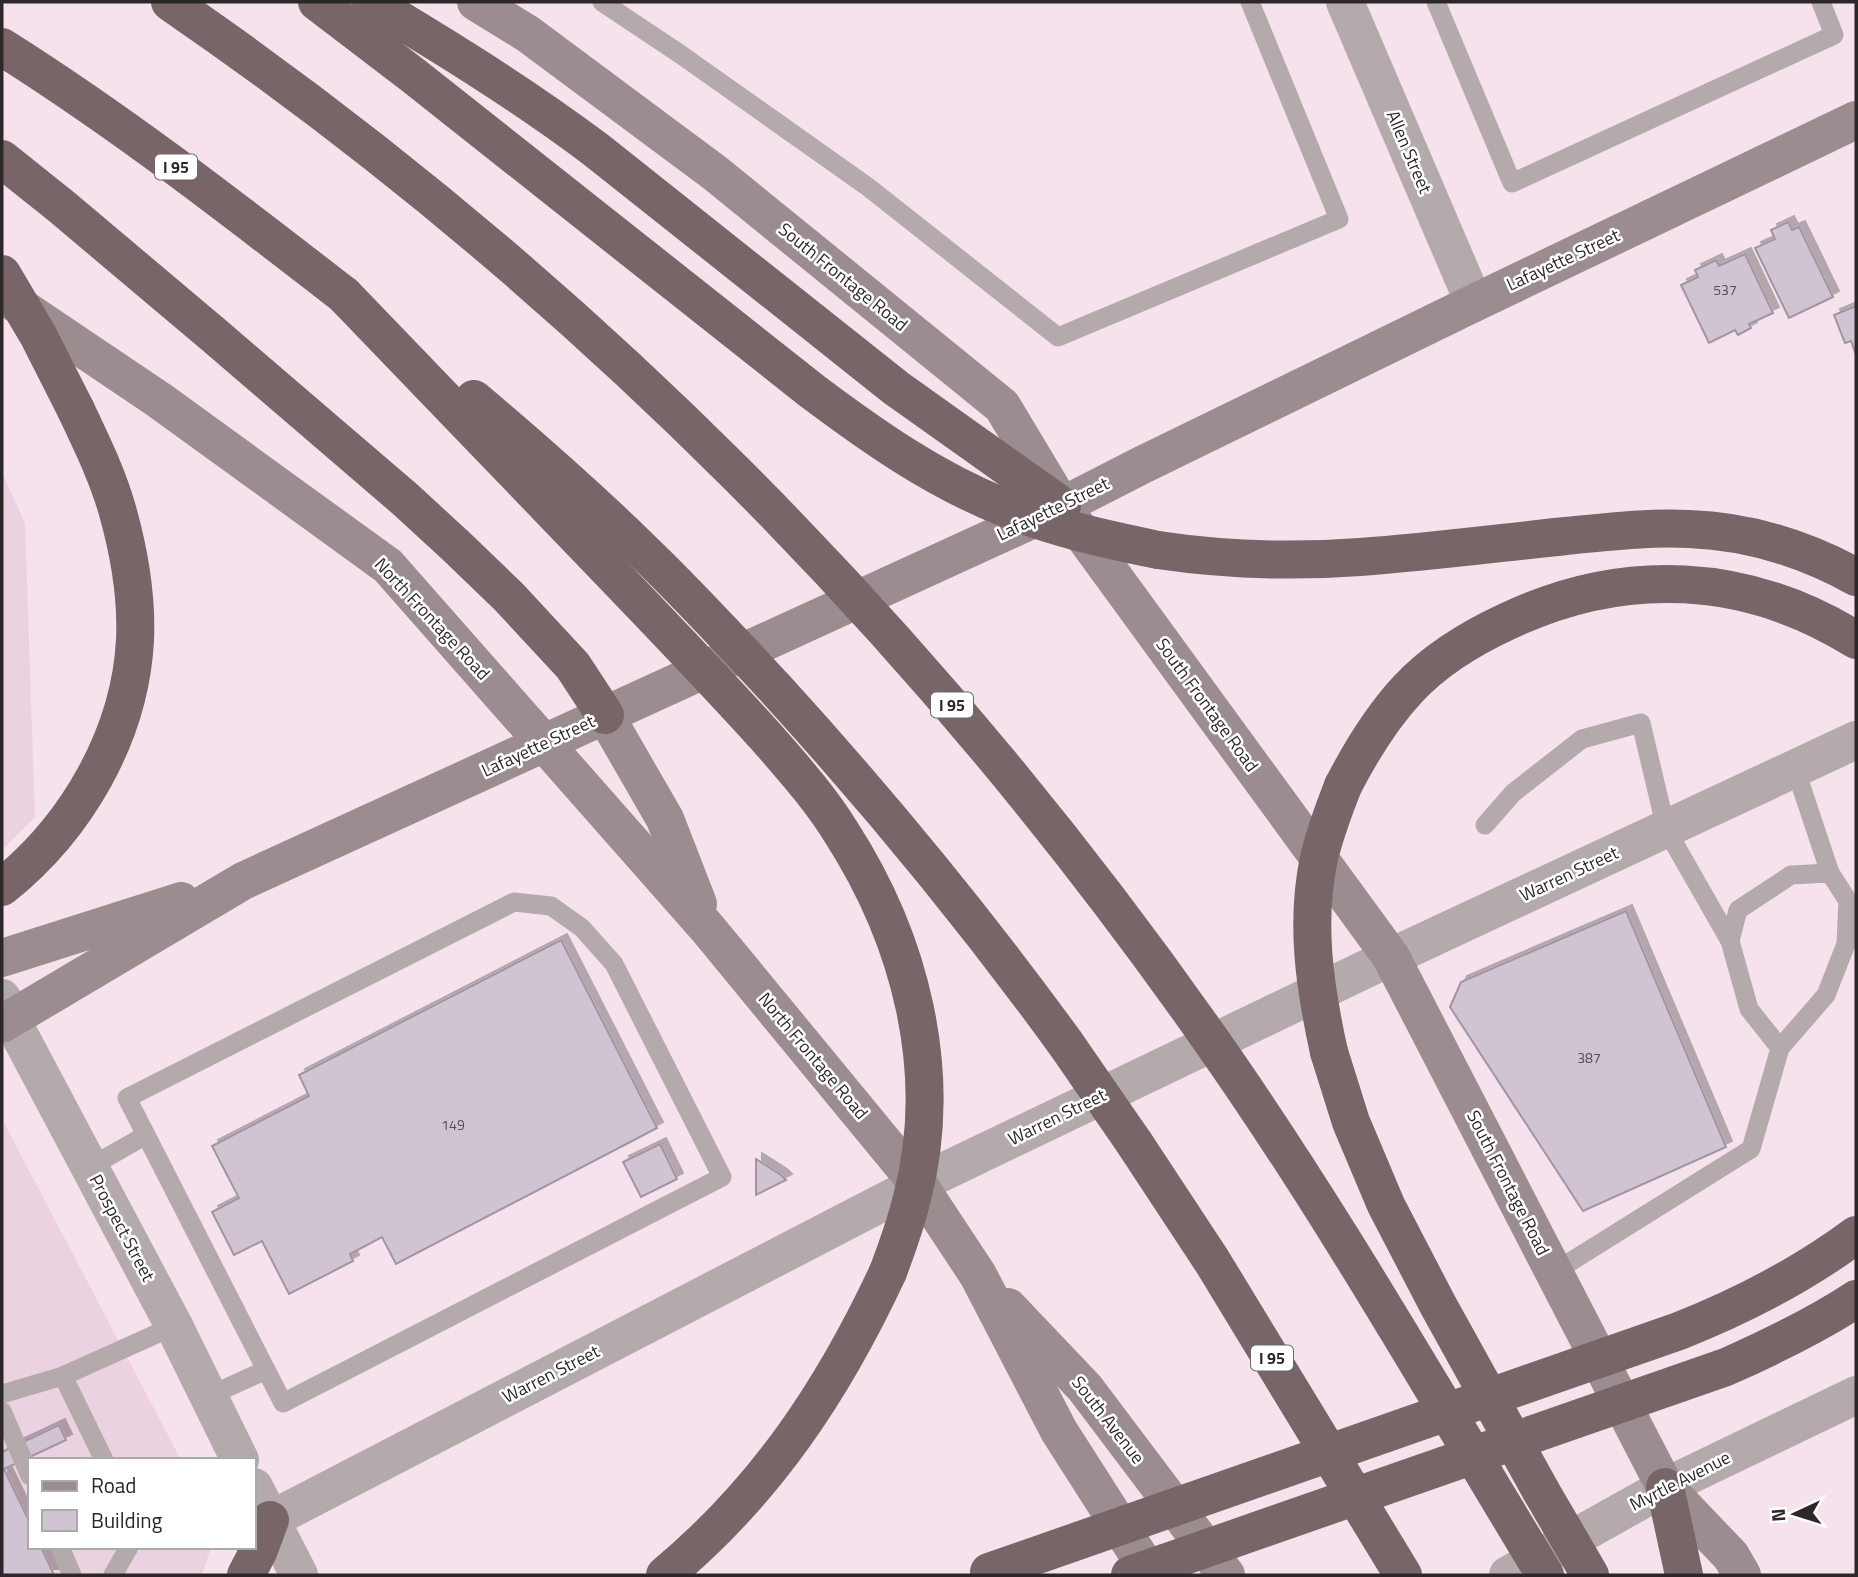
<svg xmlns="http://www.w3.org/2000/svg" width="1858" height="1577" viewBox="0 0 1858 1577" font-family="'Titillium Web',sans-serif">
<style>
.built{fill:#ecd2e0}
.building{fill:#d0c3d2;stroke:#a195a3;stroke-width:2;filter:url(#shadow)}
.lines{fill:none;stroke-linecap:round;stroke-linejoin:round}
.lane{stroke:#b4aaac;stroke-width:19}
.street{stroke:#b4aaac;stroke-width:38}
.secondary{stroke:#9b8c8f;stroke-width:38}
.highway{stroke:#786568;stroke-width:38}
.highway-bridge{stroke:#786568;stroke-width:38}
.labels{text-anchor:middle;stroke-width:5;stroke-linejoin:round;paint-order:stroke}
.number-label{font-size:14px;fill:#564e54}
.shield{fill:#fff;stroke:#6d686a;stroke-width:2}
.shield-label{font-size:16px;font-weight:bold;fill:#2e272a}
.street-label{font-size:18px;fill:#2e272a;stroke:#fff}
</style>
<defs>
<filter id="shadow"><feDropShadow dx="6" dy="-6" stdDeviation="0" flood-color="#0004"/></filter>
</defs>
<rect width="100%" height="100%" fill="#f5e2ec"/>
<g class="built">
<path d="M2,473L25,523L35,817L2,850Z"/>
<path d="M2,1119L181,1460H30V1547H211L202,1575H2Z"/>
</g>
<g class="building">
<path d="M1788,222L1792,230L1799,227L1833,297L1789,318L1755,248L1775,239L1771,230Z"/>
<path d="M1745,254L1773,313L1749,324L1751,328L1738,335L1735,330L1709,343L1681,285L1698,277L1695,270L1716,260L1719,266Z"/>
<path d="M1856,306V355L1851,341L1845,343L1834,315Z"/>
<path d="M1626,911L1726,1147L1583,1211L1450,1007L1461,982Z"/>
<path d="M561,940L657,1128L396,1264L382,1237L350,1254L353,1261L289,1294L262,1241L234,1255L212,1212L239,1198L212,1146L309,1096L299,1075Z"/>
<path d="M660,1144L677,1179L641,1197L623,1162Z"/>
<path d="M756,1159L781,1175L786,1180L756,1195Z"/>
<path d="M59,1425L66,1440L4,1469L30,1523V1547H41L54,1575H2V1452Z"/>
</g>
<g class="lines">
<g class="lane">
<path d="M602,2L680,54L868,187L1058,337L1339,219L1250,2"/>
<path d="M1436,2L1512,183L1834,35L1821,2"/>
<path d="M1795,768L1830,873"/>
<path d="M1485,825L1513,793L1582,739L1641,723L1666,829L1730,941"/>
<path d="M90,1167L146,1135L283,1403L722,1177L614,964L582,928L551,906L514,902L127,1098L146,1135"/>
<path d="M1554,1272L1751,1149L1780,1048L1826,995L1846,944L1848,901L1830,873L1791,875L1738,910L1730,941L1749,1009L1780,1048"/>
<path d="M63,1376L104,1460"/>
<path d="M2,1394L63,1376L174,1326"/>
<path d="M209,1396L266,1370"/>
<path d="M2,1411L30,1476"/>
<path d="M60,1547L72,1575"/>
<path d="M113,1575L129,1547"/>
</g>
<g class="street">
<path d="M1345,2L1474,303"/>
<path d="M2,998L11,1019L174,1326L240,1460"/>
<path d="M254,1487L299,1575"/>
<path d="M270,1520L918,1184L1391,957L1856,740"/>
<path d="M1508,1575L1665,1487L1856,1395"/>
</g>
<g class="secondary">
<path d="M476,2L528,34L715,173L1002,406L1062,506L1391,957L1665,1487L1731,1556L1742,1575"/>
<path d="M15,303L159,400L388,566L708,929L918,1184L978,1275L1059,1431L1151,1575"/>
<path d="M605,715L665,819L698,904"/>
<path d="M2,958L181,901"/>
<path d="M2,1024L243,881L1062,506L1142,465L1474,303L1856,120"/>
<path d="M1008,1307L1085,1388L1226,1575"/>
</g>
<g class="highway">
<path d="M370,2C447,48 523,95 595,149L896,388L1062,506"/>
<path d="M2,47C121,122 233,209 344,295"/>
<path d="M2,159L62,207L215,336L406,500L456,546L508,596L573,666L605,715"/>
<path d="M1158,550C1225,560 1292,562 1360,557C1429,552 1498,543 1566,536C1607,532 1648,527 1689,529C1747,531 1805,549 1856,577"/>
<path d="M1343,786C1361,751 1381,718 1408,689C1436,659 1471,638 1508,621C1624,566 1747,572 1856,640"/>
<path d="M2,887C76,828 130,736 135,640C137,596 129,551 117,509C107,474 91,442 76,410"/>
<path d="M1329,1052L1351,1122L1386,1205L1438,1305L1541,1491"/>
<path d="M1135,1144L1212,1261L1403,1575"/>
<path d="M1665,1487L1684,1575"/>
<path d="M246,1575L258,1552L270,1520"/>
<path d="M665,1575C766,1491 833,1390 888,1272"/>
</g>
<g class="highway-bridge">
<path d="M170,2C576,281 925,633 1208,1036C1330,1209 1435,1394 1545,1575"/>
<path d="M317,2L414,76L812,391C872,436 933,479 1003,507C1053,528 1105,539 1158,550"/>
<path d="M2,274L38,335L76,410"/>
<path d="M344,295C438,393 533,491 627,589C674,638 721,687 767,738C793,768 820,798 841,832C910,939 945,1072 912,1198C906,1223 897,1248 888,1272"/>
<path d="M474,399C532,448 589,498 643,551C689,595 732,642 775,688C878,801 976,920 1066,1044C1089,1077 1112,1111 1135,1144"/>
<path d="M1329,1052C1315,988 1305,924 1319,858C1325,833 1334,809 1343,786"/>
<path d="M1541,1491L1590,1575"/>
<path d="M989,1572L1679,1331C1742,1306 1802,1275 1856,1235"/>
<path d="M1130,1575L1726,1367C1771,1347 1815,1326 1856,1299"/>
</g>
</g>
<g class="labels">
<g class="number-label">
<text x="1725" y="295">537</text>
<text x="1589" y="1063">387</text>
<text x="453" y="1130">149</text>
</g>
<g class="shield">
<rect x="155" y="154.5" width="42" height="25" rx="5"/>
<rect x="931" y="692.5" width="42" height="25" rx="5"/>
<rect x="1251" y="1345.5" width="42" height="25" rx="5"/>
</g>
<g class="shield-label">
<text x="176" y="173">I 95</text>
<text x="952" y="711">I 95</text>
<text x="1272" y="1364">I 95</text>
</g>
<g class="street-label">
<text transform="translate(1409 152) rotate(67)" y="6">Allen Street</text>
<text transform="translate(1563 260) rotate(-25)" y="6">Lafayette Street</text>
<text transform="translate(843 277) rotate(39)" y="6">South Frontage Road</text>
<text transform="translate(1053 509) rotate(-26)" y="6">Lafayette Street</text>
<text transform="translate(432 619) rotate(47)" y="6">North Frontage Road</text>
<text transform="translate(1207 705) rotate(54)" y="6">South Frontage Road</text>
<text transform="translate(538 746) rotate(-25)" y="6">Lafayette Street</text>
<text transform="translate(1569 874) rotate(-25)" y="6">Warren Street</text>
<text transform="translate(813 1056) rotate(50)" y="6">North Frontage Road</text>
<text transform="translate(1057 1117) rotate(-26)" y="6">Warren Street</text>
<text transform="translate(1508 1183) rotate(63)" y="6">South Frontage Road</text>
<text transform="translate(122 1228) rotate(62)" y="6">Prospect Street</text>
<text transform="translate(551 1374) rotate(-27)" y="6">Warren Street</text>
<text transform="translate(1108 1420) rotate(52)" y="6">South Avenue</text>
<text transform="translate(1680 1481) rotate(-27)" y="6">Myrtle Avenue</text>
</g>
</g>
<rect width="1858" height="1577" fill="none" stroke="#2e272a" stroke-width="7"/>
<rect x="28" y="1458" width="228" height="91" fill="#ffffff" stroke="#aba9aa" stroke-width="2"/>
<rect x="42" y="1481" width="35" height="10" fill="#9b8c8f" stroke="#aba9aa" stroke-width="2"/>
<text x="91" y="1493" font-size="21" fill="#2e272a">Road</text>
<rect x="42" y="1510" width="35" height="21" fill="#d0c3d2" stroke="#aba9aa" stroke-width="2"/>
<text x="91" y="1528" font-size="21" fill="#2e272a">Building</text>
<g transform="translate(1795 1514) rotate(266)" stroke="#ffffff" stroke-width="5" paint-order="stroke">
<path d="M0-5L12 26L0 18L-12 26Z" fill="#2e272a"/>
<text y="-10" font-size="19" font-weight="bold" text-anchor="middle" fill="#2e272a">N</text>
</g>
</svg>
